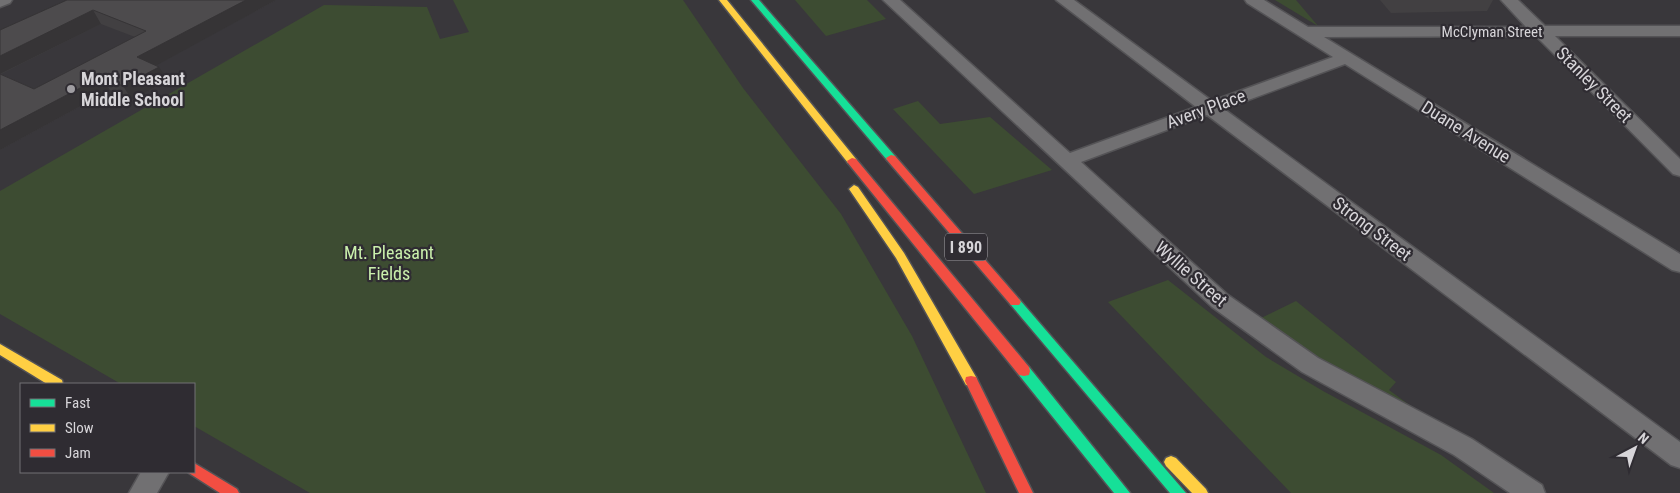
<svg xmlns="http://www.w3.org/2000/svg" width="1680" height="493" viewBox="0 0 1680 493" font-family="'Roboto Condensed',sans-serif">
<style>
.green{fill:#3d4c32}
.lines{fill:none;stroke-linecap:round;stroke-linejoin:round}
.street-casing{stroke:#545356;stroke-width:3}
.fast-casing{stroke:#545356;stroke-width:3}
.slow-casing{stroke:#545356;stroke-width:3}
.jam-casing{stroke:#545356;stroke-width:3}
.street{fill:#717072;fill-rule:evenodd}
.fast{fill:#16e098;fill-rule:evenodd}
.slow{fill:#ffcf43;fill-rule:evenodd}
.jam{fill:#f24e42;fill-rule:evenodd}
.wall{fill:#424042;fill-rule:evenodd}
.shaded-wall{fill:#363436}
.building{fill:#4d4b4d;stroke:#363436}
.poi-dot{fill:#a09ea2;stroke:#2f2c32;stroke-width:2}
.labels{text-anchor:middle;stroke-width:4.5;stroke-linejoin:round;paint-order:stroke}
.far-street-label{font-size:15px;fill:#d7d5d9;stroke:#2f2c32}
.shield{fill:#2f2c32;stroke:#a5a2a7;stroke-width:1}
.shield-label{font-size:16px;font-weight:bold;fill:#d7d5d9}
.poi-label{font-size:18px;font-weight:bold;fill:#d7d5d9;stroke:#2f2c32;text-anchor:start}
.street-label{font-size:18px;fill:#d7d5d9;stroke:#2f2c32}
.park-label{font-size:18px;fill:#caf0ac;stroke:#2f2c32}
</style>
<rect width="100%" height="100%" fill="#39373b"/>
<g class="green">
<path d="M453,0H683L743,88L841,214L912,336L986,493H310L194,426V384H121L0,314V191L324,5L427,7L440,39L469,32Z"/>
<path d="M795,0H867L886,19L826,36Z"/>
<path d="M1275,0H1296L1318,26Z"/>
<path d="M918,101L940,124L990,117L1052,170L974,194L893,109Z"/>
<path d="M1168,280L1266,357L1323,391L1441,455L1494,493H1291L1108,302Z"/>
<path d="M1296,301L1396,382L1389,390L1434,423L1302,351L1261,318Z"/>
</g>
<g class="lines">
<g class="street-casing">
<g id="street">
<path d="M0,0H12L10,3L0,7Z"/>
<path d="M883,0H900L1070,153L1196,107L1056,0H1074L1212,101L1333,57L1247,3L1245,0H1264L1308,27H1526L1501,0H1518L1545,26H1680V36H1555L1680,159V176L1673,174L1536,36L1324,37L1680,254V272L1672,270L1345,64L1224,109L1680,442V468L1671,465L1207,115L1081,162L1228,295L1318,358L1472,439L1542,485L1545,493H1510L1454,455L1302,372L1212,307Z"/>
<path d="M141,472H169L157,493H129Z"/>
</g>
</g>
<g class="fast-casing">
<g id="fast">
<path d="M751,0H759L895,156L896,158L895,160H887Z"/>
<path d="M1015,298L1019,299L1186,493H1170L1011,305L1009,302L1011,299Z"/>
<path d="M1024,366L1029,367L1130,493H1114L1019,375L1018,371L1019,367Z"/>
</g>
</g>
<g class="slow-casing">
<g id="slow">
<path d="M719,0H727L856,159L857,161L856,163H848Z"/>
<path d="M854,185L858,187L904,253L976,377L977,381L976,385L971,386L966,385L896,258L849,189Z"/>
<path d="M0,344L62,380L63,384H47L0,355Z"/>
<path d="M1171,456L1176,458L1206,489L1208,493H1192L1166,466L1164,462L1166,458Z"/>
</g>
</g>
<g class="jam-casing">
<g id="jam">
<path d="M891,155L895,156L1019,299L1021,302L1019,305H1011L887,160L886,158Z"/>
<path d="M852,158L856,159L1029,367L1030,371L1029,375L1024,376L1019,375L848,163L847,161Z"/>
<path d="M971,376L976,377L1033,493H1019L965,381L966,377Z"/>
<path d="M194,463L237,489L239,493H220L189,473L188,472H194Z"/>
</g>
</g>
<use href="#street" class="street"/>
<use href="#fast" class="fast"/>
<use href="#slow" class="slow"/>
<use href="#jam" class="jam"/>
</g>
<g class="wall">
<path d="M67,0H276L156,65L168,80L132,100L110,90L0,150V30ZM101,24L135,37L34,89L1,74Z"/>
<path d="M1380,0H1493L1487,11L1391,13Z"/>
</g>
<g class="shaded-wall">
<path d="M246,0H276L146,71L137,57Z"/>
<path d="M93,10L101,24L0,74V56Z"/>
<path d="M159,67L168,80L132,100L123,86Z"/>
<path d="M101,77L110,90L0,150V130Z"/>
</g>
<path class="building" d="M67,0H246L137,57L159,67L123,86L101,77L0,130V74L34,89L146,31L93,10L0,56V30Z"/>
<circle class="poi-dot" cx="71" cy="89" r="5"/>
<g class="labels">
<g class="far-street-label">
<text x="1492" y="37">McClyman Street</text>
</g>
<rect class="shield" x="945" y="233.5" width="42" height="27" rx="4"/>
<g class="shield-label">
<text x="966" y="253">I 890</text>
</g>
<g class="poi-label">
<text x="81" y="85">Mont Pleasant<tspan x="81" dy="21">Middle School</tspan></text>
</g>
<g class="street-label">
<text transform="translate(1594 85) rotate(45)" y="6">Stanley Street</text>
<text transform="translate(1206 109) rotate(-20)" y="6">Avery Place</text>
<text transform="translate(1466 132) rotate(32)" y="6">Duane Avenue</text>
<text transform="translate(1372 229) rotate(37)" y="6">Strong Street</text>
<text transform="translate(1191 274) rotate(41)" y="6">Wyllie Street</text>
</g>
<g class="park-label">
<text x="389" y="259">Mt. Pleasant<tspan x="389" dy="21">Fields</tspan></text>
</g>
</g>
<rect x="20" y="383" width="175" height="90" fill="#2f2c32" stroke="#727075"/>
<rect x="30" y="399" width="25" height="8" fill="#16e098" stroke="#727075"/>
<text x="65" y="408" font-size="15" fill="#d7d5d9">Fast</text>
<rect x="30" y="424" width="25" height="8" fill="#ffcf43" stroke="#727075"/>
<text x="65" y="433" font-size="15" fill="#d7d5d9">Slow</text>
<rect x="30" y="449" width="25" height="8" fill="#f24e42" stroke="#727075"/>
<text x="65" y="458" font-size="15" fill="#d7d5d9">Jam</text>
<g transform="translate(1635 448) rotate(41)" stroke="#2f2c32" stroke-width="4" paint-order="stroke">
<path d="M0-4L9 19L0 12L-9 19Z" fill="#d7d5d9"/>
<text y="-8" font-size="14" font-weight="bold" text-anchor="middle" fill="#d7d5d9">N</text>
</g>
</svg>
